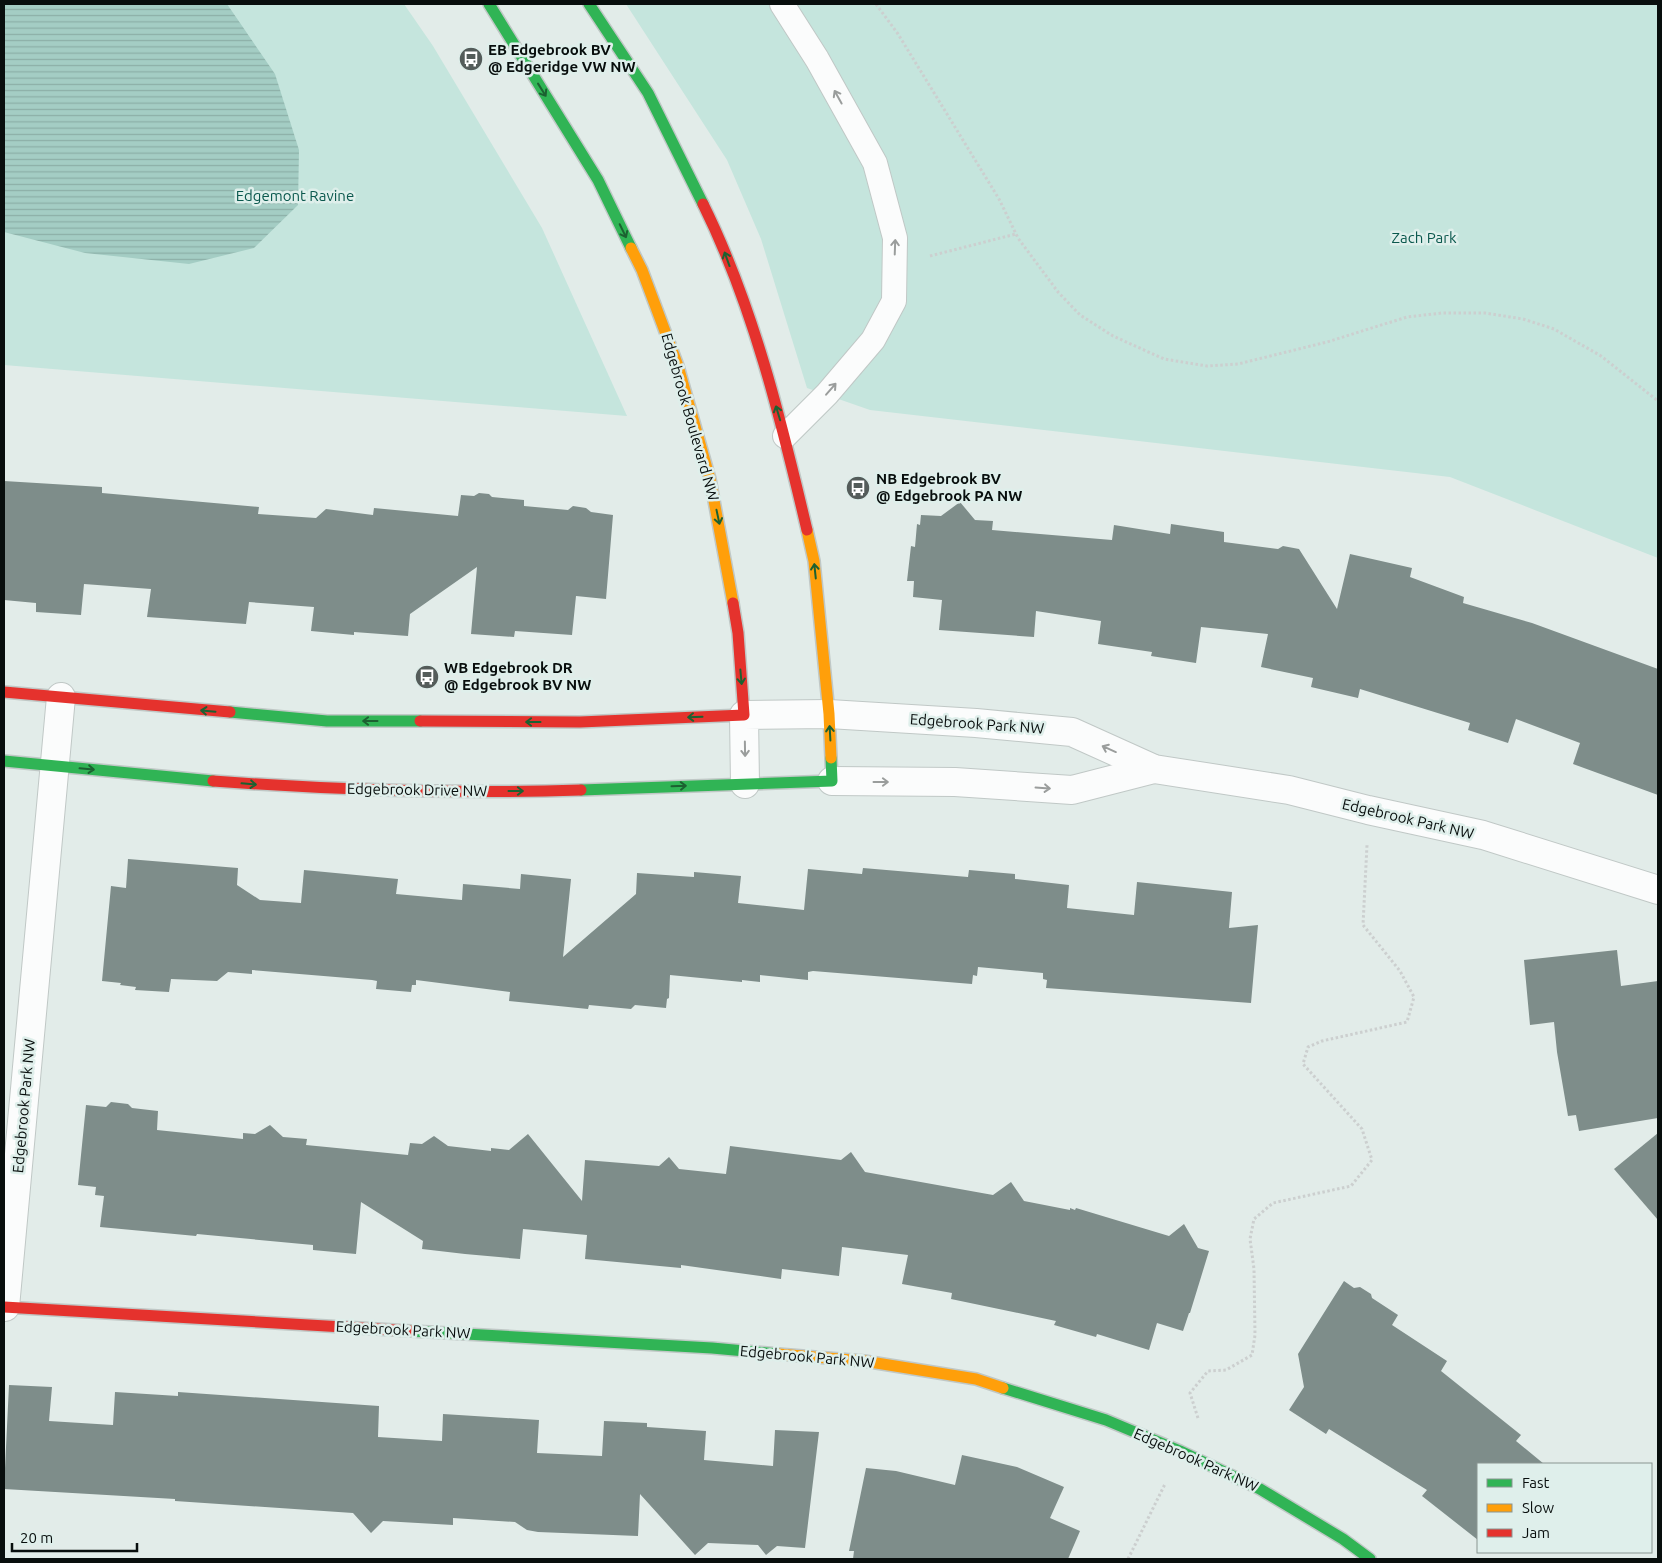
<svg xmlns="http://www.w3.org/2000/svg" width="1662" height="1563" viewBox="0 0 1662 1563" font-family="Ubuntu,sans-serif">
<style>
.park{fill:#c5e5dd}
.water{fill:url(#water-rules)}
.building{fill:#7e8d8a}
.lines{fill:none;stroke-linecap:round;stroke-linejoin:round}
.lane-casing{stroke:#c0c8c6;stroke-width:26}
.street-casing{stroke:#c0c8c6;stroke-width:30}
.fast-casing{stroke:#c0c8c6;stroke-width:14}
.slow-casing{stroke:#c0c8c6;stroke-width:14}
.jam-casing{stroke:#c0c8c6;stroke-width:14}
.path{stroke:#cccfcf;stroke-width:3;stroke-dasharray:2.5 2.5;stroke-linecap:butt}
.lane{stroke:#fbfcfc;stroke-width:24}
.street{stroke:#fbfcfc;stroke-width:28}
.fast{stroke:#30b455;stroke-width:11}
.slow{stroke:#ff9f0a;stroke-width:11}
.jam{stroke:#e5322d;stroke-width:11}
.oneway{stroke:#1c6131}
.oneway2{stroke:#9a9d9c}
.labels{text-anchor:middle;stroke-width:5;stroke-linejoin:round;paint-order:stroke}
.poi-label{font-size:15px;font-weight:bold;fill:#080e0d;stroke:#dfefeb;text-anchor:start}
.park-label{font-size:15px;fill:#0a584d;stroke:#dfefeb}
.street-label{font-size:15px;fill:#080e0d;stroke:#dfefeb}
</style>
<defs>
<pattern id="water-rules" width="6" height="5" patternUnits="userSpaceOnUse" patternTransform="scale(1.25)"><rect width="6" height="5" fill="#a4cdc4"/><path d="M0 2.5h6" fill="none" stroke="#8cafa7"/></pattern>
</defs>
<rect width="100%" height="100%" fill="#e2ece9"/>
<g class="park">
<path d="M4,4H404L433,46L542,228L627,416L4,365Z"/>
<path d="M626,4H1658V558L1450,477L870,410L807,388L761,239L727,160Z"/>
</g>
<path class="water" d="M4,4H227L275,74L299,150L298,205L254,248L189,264L85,253L4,232Z"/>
<g class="building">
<path d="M4,481L102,487V493L259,507L258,514L316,518L326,509L373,515L374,508L458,516L461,495L474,496L479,493L489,494L492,497L524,500V506L568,510L573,506L586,508L591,512L613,515L606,599L576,596L572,635L515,631L514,637L471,634L477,567L410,614L408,636L354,632V635L311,631L314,607L249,602L246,624L147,617L151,589L84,584L81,615L36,612V603L4,600Z"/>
<path d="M960,502L975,520L993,521L992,530L1112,540L1114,525L1170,534L1171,524L1224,532V542L1278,549L1283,546L1299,549L1337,609L1350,554L1412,568L1410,577L1464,597L1463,603L1532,623L1658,669V795L1573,764L1580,743L1516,719L1508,743L1468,730L1470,723L1360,689L1358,698L1311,687L1313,678L1261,667L1268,634L1201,627L1196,663L1151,656L1152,652L1098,644L1101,621L1036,611L1034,637L939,630L942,600L913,597L914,581H907L911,546L915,547L917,524L920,525L921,515L941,516Z"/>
<path d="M128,859L238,868L237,885L260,900L301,903L304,870L398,879L396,894L462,900L463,884L520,889L521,874L571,879L563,957L636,894L637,873L694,877V872L741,876L738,903L804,910L808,869L862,874L863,868L968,877L969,870L1015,874V879L1069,885L1067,908L1134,915L1137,882L1232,892L1229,928L1258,925L1251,1003L1046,988L1047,980L1043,979V973L978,967L977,976L973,975L972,984L813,971L808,972V980L760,975V982L742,980V982L670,975L669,998L667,999L666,1008L635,1005L631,1009L589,1005L588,1009L509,1001L510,992L416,980V985H412L411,992L376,989L377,981L372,980L252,970V974L228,972L217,981L171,979L169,992L135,990L136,987L120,985L121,983L102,981L111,886L126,888Z"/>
<path d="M1617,950L1621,986L1658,981V1118L1579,1131L1576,1115L1568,1116L1557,1052L1554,1022L1530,1025L1524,960Z"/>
<path d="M111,1102L128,1104L132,1108L158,1111L157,1130L243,1139V1133L255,1134L270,1125L283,1137L307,1139L306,1145L408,1155L410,1143L422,1144L434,1136L448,1146L491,1151V1148L509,1150L528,1134L582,1201L585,1160L659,1166L669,1157L679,1169L726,1174L730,1146L841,1160L851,1152L865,1172L993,1195L1011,1182L1024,1201L1070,1210V1208L1075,1210L1076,1208L1169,1236L1184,1224L1198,1248L1209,1251L1190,1313H1189L1183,1331L1157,1323L1149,1350L1097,1334L1096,1337L1054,1325L1056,1321L951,1299L952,1293L902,1284L908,1255L842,1247L839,1276L782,1269L781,1279L681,1265V1268L585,1259L587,1235L523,1229L520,1259L465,1254L422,1249L423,1241L361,1202L356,1254L313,1250V1245L197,1234L196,1236L100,1227L104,1196L95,1195L96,1187L78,1185L86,1105L106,1107Z"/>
<path d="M1658,1133V1220L1614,1169Z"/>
<path d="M1344,1281L1354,1288L1360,1287L1371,1294L1372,1298L1398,1315L1392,1325L1447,1361L1441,1371L1521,1435L1516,1441L1544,1464H1478V1540L1422,1496L1427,1490L1329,1429L1326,1434L1289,1410L1304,1387L1298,1354Z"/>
<path d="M9,1385L52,1387L49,1421L113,1425L115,1392L178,1396V1392L379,1406L378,1437L442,1441L443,1414L539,1420L537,1453L602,1456L604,1421L647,1423V1427L706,1431L704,1460L773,1466L775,1430L819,1432L805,1548L777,1546L766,1555L758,1545L708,1543L695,1555L640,1494L638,1536L538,1532L527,1530L515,1522L453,1518V1525L383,1521L371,1533L353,1513L175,1501V1499L4,1489Z"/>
<path d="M962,1455L1017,1467L1064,1487L1050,1518L1080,1531L1068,1559H853L854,1551H849L866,1468L896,1471L955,1485Z"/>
</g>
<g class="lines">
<g class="lane-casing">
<path id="lane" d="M782,4L817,59L875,163L895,238L894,301L873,340L827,394L785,436"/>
</g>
<g class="street-casing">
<g id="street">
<path d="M832,781L955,782L1072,790L1154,769"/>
<path d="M745,784L744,715L829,714L976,723L1072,732L1154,769L1289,790L1368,810L1483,835L1658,890"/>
<path d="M5,1307L61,697"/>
</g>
</g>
<g class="fast-casing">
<g id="fast">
<path d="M489,4L598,180L631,248"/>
<path d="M589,4L648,93L703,204"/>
<path d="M230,712L327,721H420"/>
<path d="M4,761L213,781"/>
<path d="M581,790L832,781L831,758"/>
<path d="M411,1331L712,1348L778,1354"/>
<path d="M1003,1388L1106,1420L1180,1451L1260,1489L1343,1539L1370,1559"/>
</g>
</g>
<g class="slow-casing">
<g id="slow">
<path d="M631,248L642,270L678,366L710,479L733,603"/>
<path d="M807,530L814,561L829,714L831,758"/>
<path d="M778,1354L864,1361L976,1379L1003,1388"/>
</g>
</g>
<g class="jam-casing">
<g id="jam">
<path d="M703,204C753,305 781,420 807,530"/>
<path d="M4,692L230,712"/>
<path d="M420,721L580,722L744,715L738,633L733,603"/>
<path d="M213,781C335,790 458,794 581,790"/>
<path d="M4,1307L411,1331"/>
</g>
</g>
<g class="path">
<path d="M876,4L898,34L999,199L1018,238L1058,292L1080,315L1113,336L1164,359L1207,366L1238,364L1327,342L1407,317L1442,313H1485L1523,319L1554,329L1601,356L1658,401"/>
<path d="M930,256L1016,234"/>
<path d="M1198,1418L1190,1393L1208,1371L1226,1370L1252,1355L1255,1335L1254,1269L1250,1239L1254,1219L1273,1203L1351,1186L1372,1160L1362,1129L1303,1064L1308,1047L1322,1041L1407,1022L1414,997L1400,971L1363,925L1367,845"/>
<path d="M1128,1559L1165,1484"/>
</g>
<use href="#lane" class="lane"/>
<use href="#street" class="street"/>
<use href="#fast" class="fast"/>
<use href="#slow" class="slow"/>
<use href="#jam" class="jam"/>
</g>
<defs><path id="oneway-shaft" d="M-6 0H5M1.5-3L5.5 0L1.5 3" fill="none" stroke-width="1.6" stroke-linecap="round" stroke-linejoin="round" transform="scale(1.25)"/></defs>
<g class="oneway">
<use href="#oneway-shaft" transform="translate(542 90) rotate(58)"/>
<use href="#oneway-shaft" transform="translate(623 231) rotate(64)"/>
<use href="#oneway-shaft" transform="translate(727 259) rotate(-110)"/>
<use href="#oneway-shaft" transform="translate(778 413) rotate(-107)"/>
<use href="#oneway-shaft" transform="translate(718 517) rotate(78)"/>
<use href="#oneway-shaft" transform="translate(815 571) rotate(-96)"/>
<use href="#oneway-shaft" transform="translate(741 677) rotate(85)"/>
<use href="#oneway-shaft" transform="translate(208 711) rotate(-175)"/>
<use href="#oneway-shaft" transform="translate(695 717) rotate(178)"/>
<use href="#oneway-shaft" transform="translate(370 721) rotate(-180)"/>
<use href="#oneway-shaft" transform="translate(533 722) rotate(-180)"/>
<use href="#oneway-shaft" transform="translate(830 733) rotate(-93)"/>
<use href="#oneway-shaft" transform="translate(87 769) rotate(5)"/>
<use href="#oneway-shaft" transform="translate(249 784) rotate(5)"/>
<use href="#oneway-shaft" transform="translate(679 786) rotate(-2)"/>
<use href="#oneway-shaft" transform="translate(516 791)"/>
</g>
<g class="oneway2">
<use href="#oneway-shaft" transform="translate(838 97) rotate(-119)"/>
<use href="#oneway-shaft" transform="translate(895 247) rotate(-88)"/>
<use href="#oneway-shaft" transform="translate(831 389) rotate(-49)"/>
<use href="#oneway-shaft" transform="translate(745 749) rotate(89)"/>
<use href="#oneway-shaft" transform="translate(1109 749) rotate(-156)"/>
<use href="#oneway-shaft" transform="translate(881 782)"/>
<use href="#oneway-shaft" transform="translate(1043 788) rotate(4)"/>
</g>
<defs>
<g id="bus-disc" transform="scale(1.25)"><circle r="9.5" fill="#545c5a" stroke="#dfefeb"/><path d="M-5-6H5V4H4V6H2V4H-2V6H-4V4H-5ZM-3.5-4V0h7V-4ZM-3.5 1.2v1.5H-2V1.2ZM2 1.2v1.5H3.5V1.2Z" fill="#fff"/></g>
</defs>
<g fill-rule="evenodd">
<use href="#bus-disc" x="471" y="59"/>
<use href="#bus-disc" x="858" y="488"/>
<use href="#bus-disc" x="427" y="677"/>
</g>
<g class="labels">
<g class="poi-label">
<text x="488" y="55">EB Edgebrook BV<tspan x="488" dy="17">@ Edgeridge VW NW</tspan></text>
<text x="876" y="484">NB Edgebrook BV<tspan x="876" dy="17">@ Edgebrook PA NW</tspan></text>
<text x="444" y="673">WB Edgebrook DR<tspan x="444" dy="17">@ Edgebrook BV NW</tspan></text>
</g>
<g class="park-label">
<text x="295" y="201">Edgemont Ravine</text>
<text x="1424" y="243">Zach Park</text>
</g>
<g class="street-label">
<text transform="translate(690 417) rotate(74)" y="5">Edgebrook Boulevard NW</text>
<text transform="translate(977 724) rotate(4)" y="5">Edgebrook Park NW</text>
<text transform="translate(417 790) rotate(1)" y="5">Edgebrook Drive NW</text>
<text transform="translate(1408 819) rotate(13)" y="5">Edgebrook Park NW</text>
<text transform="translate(24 1106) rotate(-85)" y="5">Edgebrook Park NW</text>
<text transform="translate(403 1330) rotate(3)" y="5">Edgebrook Park NW</text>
<text transform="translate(807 1357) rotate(5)" y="5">Edgebrook Park NW</text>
<text transform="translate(1196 1460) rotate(24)" y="5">Edgebrook Park NW</text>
</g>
</g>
<rect width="1662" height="1563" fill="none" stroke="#080e0d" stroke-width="10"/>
<rect x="1477" y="1463" width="175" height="90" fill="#dfefeb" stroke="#899592"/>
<rect x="1487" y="1479" width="25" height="8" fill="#30b455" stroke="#899592"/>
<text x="1522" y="1488" font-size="15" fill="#080e0d">Fast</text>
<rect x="1487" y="1504" width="25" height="8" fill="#ff9f0a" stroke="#899592"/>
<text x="1522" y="1513" font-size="15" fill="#080e0d">Slow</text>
<rect x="1487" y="1529" width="25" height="8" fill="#e5322d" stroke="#899592"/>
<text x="1522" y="1538" font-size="15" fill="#080e0d">Jam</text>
<path d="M12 1543v8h125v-8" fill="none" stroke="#080e0d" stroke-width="2.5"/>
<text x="20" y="1543" font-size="15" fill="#080e0d" stroke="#dfefeb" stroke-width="4" paint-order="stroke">20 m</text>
</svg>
